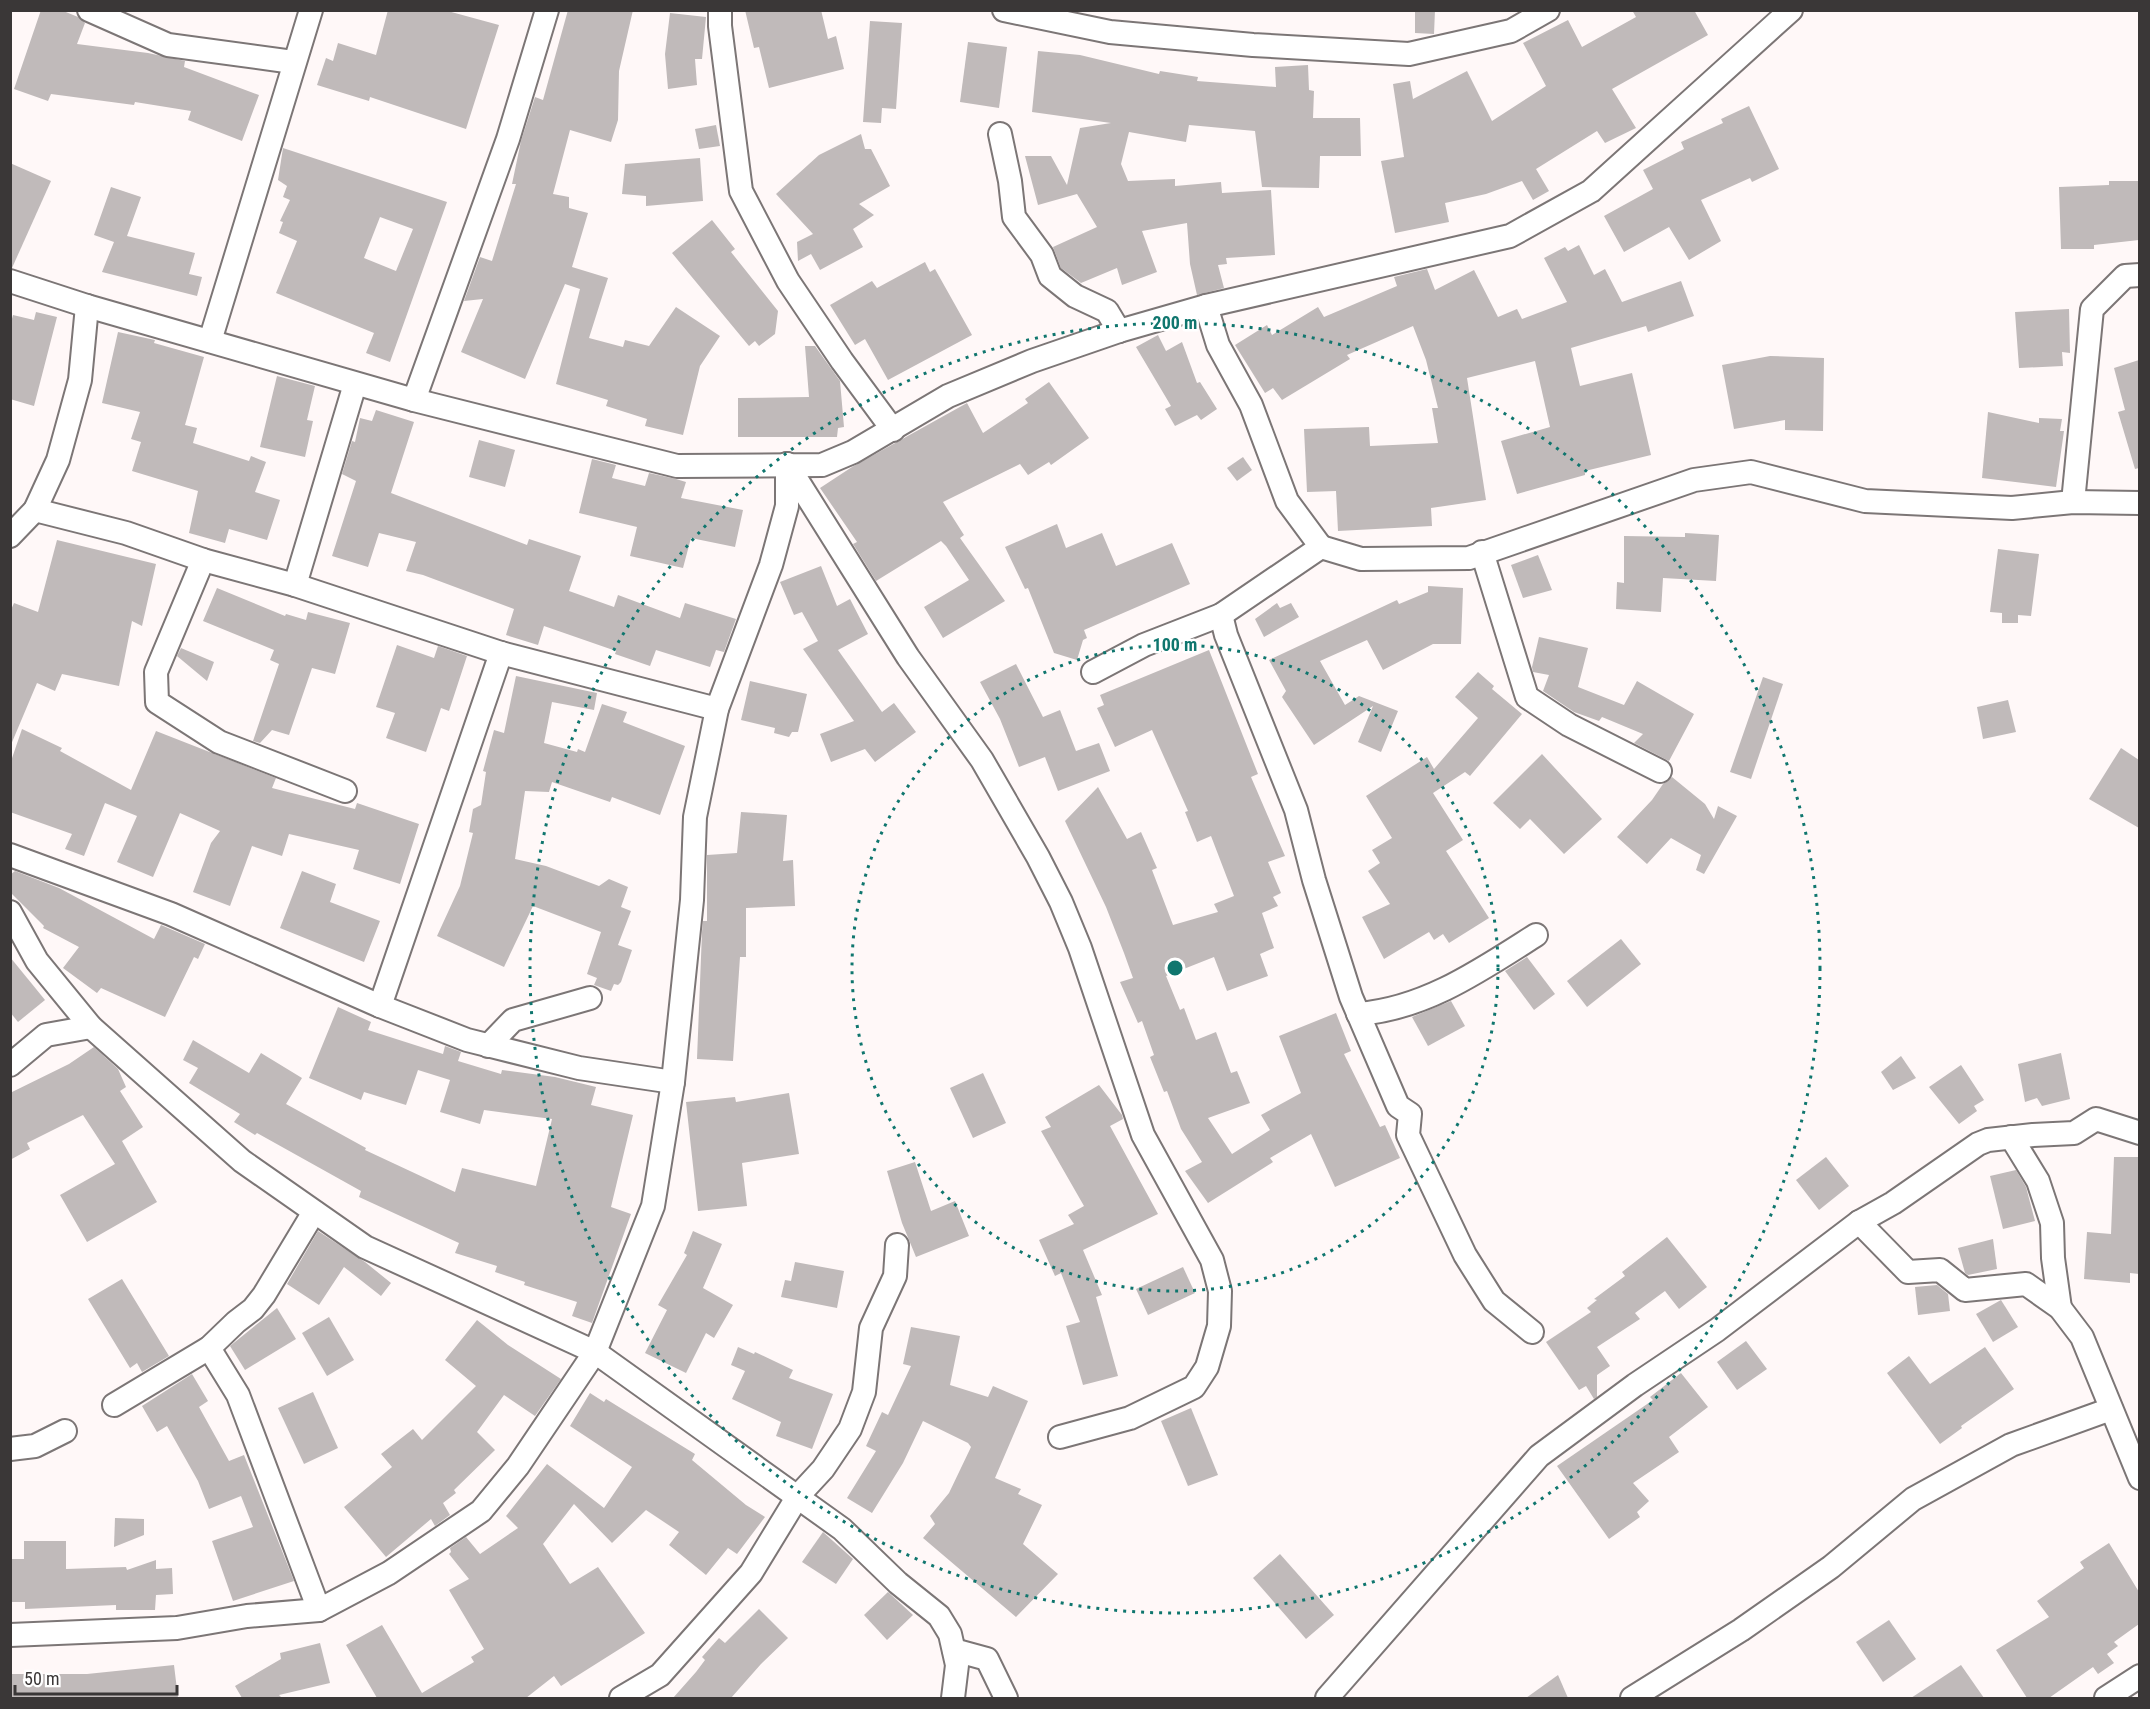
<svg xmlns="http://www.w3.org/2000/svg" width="2150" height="1709" viewBox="0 0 2150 1709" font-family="'Roboto Condensed',sans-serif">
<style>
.building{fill:#c0baba;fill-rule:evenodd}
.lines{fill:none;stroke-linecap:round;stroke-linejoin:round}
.minor-casing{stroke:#7c7676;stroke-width:26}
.minor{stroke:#fff;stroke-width:22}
.ring{fill:none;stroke:#0f766e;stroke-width:3;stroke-dasharray:3 6}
.centre{fill:#0f766e;stroke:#fff;stroke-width:3}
.ring-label{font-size:18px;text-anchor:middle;font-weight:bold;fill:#0f766e;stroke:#fff;stroke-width:5;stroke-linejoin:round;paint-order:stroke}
</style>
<rect width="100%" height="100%" fill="#fff8f8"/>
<g class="building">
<path d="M41,10H61L78,17L85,23L77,44L148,53L185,61L184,67L259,95L242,141L188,120L191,111L135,102L134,105L51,94L48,101L14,89Z"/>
<path d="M388,10H444L499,25L466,129L370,97L369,101L317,85L326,58L333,61L338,43L376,55Z"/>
<path d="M568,10H633L619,71L618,120L611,142L570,130L553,194L569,197V208L588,213L572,267L608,278L589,338L623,347L625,340L649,346L676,307L720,336L700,366L683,435L645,426L647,419L606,406L608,400L556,384L580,289L565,284L525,379L461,352L483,299L464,301L480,257L492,261L516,184H512L521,141L535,97L543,100Z"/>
<path d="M745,10H821L828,39L836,36L844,69L769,88L759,47L754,48Z"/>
<path d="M1415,10H1435L1434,34L1415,33Z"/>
<path d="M1632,10H1694L1708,35L1612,89L1636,128L1605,143L1597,131L1536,169L1549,191L1533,200L1522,181L1486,194L1445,203L1449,222L1395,233L1381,161L1404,157L1393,84L1410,81L1413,99L1467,71L1492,121L1546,86L1523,43L1568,20L1582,47L1636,17Z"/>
<path d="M670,13L706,17L702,59H695L697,85L668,89L665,54Z"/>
<path d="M870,21L902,23L896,109L882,108L881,123L863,122Z"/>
<path d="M968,42L1007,47L999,108L960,102Z"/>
<path d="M1038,51L1080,55L1159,74L1160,71L1198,77L1197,81L1276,87L1275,67L1308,65L1309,90L1314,91L1313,118H1360L1361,156H1320L1319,188L1262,187L1255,131L1189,125L1186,142L1129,132L1121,164L1128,181L1175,179V186L1221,182L1222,193L1271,190L1275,255L1226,258L1227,264L1218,265L1224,288L1197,295L1190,264L1187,223L1142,231L1157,272L1122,285L1117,268L1081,283L1061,268L1053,247L1097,227L1077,194L1038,205L1025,156H1051L1067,185L1080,128L1111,123L1032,112Z"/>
<path d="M1749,106L1779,169L1752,182L1750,178L1701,200L1721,241L1689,260L1669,227L1624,252L1604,216L1653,189L1643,170L1684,149L1681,142L1723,123L1721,119Z"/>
<path d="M716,125L720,146L699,149L695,129Z"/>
<path d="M861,134L865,149H871L890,186L859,204L874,215L853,229L863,247L820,270L811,254L798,261L797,242L813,234L776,194L819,155Z"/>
<path d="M283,148L447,202L390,362L366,353L374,333L276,293L297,241L279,233L283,222L280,221L290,200L283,197L287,186L278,180ZM380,217L413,229L396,271L364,258Z"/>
<path d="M700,158L703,201L646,206V196L622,194L625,164Z"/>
<path d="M10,163L51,181L12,268H10Z"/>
<path d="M2109,181H2139V240L2094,245V249H2061L2059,187L2109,185Z"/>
<path d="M111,187L141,197L127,236L195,253L189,274L202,277L197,296L102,272L114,242L94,235Z"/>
<path d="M712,220L735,249L731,252L778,311L775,334L759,346L755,341L749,346L672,253Z"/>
<path d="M1579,245L1594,275L1605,269L1622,302L1681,281L1694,316L1648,332L1646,326L1571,348L1580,386L1632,373L1651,455L1585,471V475L1517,494L1501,441L1550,427L1535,361L1467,378L1486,500L1431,508L1432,526L1338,531L1336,491L1307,492L1304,429L1369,427L1370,446L1438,443L1432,408H1438L1426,360L1413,326L1347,355L1350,359L1282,400L1273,388L1265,393L1235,345L1267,325L1272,335L1318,307L1324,317L1397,286L1394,277L1427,269L1435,290L1474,270L1498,317L1517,309L1522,319L1567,302L1544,258L1565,247L1568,251Z"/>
<path d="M925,262L930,272L935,269L972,335L888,380L865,339L855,345L830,305L872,281L877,288Z"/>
<path d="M2069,309L2070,353L2062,352L2063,366L2019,368L2015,312Z"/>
<path d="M36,312L57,317L34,406L10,399V326L13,315L34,320Z"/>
<path d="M118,332L155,340L154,343L204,357L185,425L197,428L193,443L249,461L251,456L266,462L255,492L280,500L267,540L229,529L225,543L189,533L198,491L132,471L141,442L131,439L140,412L102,403Z"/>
<path d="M1158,335L1166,351L1182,342L1197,383L1200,382L1217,409L1201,420L1197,415L1175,426L1165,409L1171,406L1136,347Z"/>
<path d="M805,346H815L840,381L844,427L838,428L837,437H738V398L809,397Z"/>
<path d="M1770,356L1824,358L1823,431L1785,430V420L1734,429L1722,365Z"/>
<path d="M2139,360V468L2135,469L2118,412L2125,410L2114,368Z"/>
<path d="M277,376L315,386L307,420L313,421L305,457L260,447Z"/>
<path d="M1049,382L1089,438L1051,465L1049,462L1028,475L1020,464L943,502L964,535L960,538L1005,601L943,638L924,607L969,580L946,546L941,541L876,581L853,544L857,542L820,488L852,467L967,403L983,433L1028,403L1025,399Z"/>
<path d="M376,410L414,422L391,493L527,545L529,539L581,556L569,591L614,607L618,595L680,618L685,603L736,619L724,652L716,650L710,667L656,650L650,666L615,654L616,651L544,626L538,645L506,635L514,609L423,575L406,571L416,542L379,533L368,567L332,556L356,481L342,474L352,441L355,442L360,418L372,421Z"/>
<path d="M1988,412L2039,423V418L2062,419L2060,431H2064L2056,487L1982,478Z"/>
<path d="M479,440L515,450L505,487L469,477Z"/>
<path d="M1243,457L1252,470L1237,481L1227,468Z"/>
<path d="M592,459L616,465L612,478L645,486L649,473L676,479L686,482L681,498L743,510L735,547L691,538L683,568L630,556L637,527L579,513Z"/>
<path d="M1057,524L1066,548L1102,533L1116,566L1172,543L1190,584L1084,630L1087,638L1083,640L1077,660L1054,653L1028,588L1025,589L1005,547Z"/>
<path d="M1685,533L1719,535L1716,581L1663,578L1661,612L1616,609L1617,582L1624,583V536L1685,537Z"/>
<path d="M57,540L156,564L142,626L132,621L119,686L62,674L55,691L37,683L10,747V612L14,603L38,612Z"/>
<path d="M1998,549L2039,554L2031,616L2018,615V623H2002V613L1990,612Z"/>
<path d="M1538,555L1552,590L1523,598L1511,565Z"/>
<path d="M821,566L837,606L850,599L868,634L838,650L882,712L894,703L916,732L875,762L865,749L831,762L820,734L854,721L803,649L818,641L802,612L794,615L780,582Z"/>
<path d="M1428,586L1463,588L1461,644H1433L1383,670L1367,640L1320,661L1345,705L1359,696L1398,711L1381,752L1358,742L1373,706L1314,745L1282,697L1286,691L1269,660L1397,600L1399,604L1428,592Z"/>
<path d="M217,588L285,616L286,614L306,620L308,612L350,623L335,674L312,668L289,735L272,730L260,743L253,741L279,664L270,660L274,650L203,621Z"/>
<path d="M1277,603L1280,608L1291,603L1299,617L1264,637L1255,619Z"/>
<path d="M1539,637L1588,648L1578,687L1624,705L1637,681L1694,714L1669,761L1634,743L1643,734L1602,717L1599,721L1574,712L1543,691L1549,675L1533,672L1532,667Z"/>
<path d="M397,645L434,658L438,646L467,656L449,711L441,708L426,752L386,738L395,713L376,707Z"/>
<path d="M181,648L214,662L207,681L177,656Z"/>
<path d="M1209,650L1258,774L1251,777L1285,856L1268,862L1281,893L1273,897L1278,906L1262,913L1274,948L1260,954L1268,976L1227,991L1214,957L1166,976L1180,1010L1184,1008L1196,1040L1216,1032L1231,1073L1237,1071L1250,1103L1208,1118L1232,1154L1270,1130L1261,1115L1301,1093L1279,1036L1336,1013L1351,1051L1344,1054L1380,1127L1385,1125L1400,1158L1335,1187L1311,1134L1270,1158L1273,1162L1208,1203L1185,1171L1202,1162L1181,1129L1167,1091L1164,1092L1150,1057L1154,1055L1142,1021L1138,1023L1120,982L1133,978L1124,953L1106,907L1065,821L1098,787L1127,839L1141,832L1157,868L1152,870L1173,925L1218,912L1214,904L1234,896L1211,836L1197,842L1185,812L1188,811L1152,730L1115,747L1097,708L1104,705L1100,695Z"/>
<path d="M1016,664L1043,717L1060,710L1076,751L1099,743L1110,771L1058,791L1045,757L1019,767L1000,719L980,682Z"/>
<path d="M1478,672L1494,686L1492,689L1522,714L1470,776L1465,772L1433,793L1463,840L1446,851L1489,918L1449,943L1443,934L1434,940L1429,932L1384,959L1362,917L1390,904L1368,871L1380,863L1372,850L1392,838L1366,796L1427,757L1434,769L1478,718L1455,697Z"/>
<path d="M516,676L597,693L594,710L552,702L544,743L577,752L578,749L585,752L602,704L627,712L623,722L685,746L660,815L612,797L610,802L552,782L549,792L525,791L515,859L546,866L599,886L609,879L628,887L621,907L631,911L618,945L632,950L621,982L618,985L614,984L611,991L594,985L597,978L587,974L601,932L533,906L504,967L437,936L460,886L473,833L469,832L473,809L481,805L486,772L483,771L494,730L504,733Z"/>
<path d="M1763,677L1783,684L1751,779L1730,772Z"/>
<path d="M750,681L807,694L798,732H792L789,737L774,733L775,728L741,720Z"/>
<path d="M2008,700L2016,732L1983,739L1977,707Z"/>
<path d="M22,729L62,748L60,751L131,790L156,731L276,778L272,788L355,809L357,803L419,824L400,884L353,869L359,850L289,834L282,856L252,846L230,906L193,892L211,843L220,831L180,813L153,877L117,862L137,816L105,803L84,856L65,849L72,834L10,812V764Z"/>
<path d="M2121,748L2139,760V828L2089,799Z"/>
<path d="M1542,754L1602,819L1564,854L1530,819L1520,829L1493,803Z"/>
<path d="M1672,777L1705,804L1714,819L1718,806L1737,816L1704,874L1696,870L1701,855L1671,838L1647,864L1617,837L1652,800L1663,784Z"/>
<path d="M741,812L787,815L783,861L793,860L795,906L746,908V957H740L733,1061L697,1059L702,932L703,921H707V855L737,853Z"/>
<path d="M15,871L59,888L154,939L161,925L205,944L198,959L194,957L165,1017L101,988L97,993L63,968L79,947L43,928L44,926L10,892V875Z"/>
<path d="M302,871L336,884L330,902L380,921L364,962L280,928Z"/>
<path d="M1621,939L1641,964L1587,1007L1567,981Z"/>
<path d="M10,957L45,1000L18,1022L10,1012Z"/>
<path d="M1527,957L1555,994L1534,1010L1505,971Z"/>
<path d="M1451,1001L1465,1026L1428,1046L1412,1017Z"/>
<path d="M338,1007L371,1022L368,1030L443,1054L445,1046L461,1052L458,1061L501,1074L502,1070L555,1077L596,1087L591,1105L633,1115L611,1207L631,1214L592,1323L572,1316L577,1302L524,1285L525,1282L495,1272L497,1266L455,1253L459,1243L359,1197L361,1191L257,1133L255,1135L234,1122L240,1114L189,1083L198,1068L183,1060L193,1040L249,1073L261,1053L302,1078L286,1104L366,1148L365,1150L455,1192L462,1168L536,1186L552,1119L484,1110L480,1124L440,1112L450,1080L418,1070L406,1105L364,1092L361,1100L309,1078Z"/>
<path d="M94,1047L118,1069L126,1087L120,1091L143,1127L122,1141L157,1202L87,1242L60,1195L115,1164L83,1115L27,1143L30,1149L10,1160V1093L69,1064Z"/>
<path d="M2061,1053L2070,1099L2042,1106L2037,1098L2025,1102L2018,1064Z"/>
<path d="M1901,1056L1916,1078L1893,1090L1881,1072Z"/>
<path d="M1961,1065L1984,1100L1974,1106L1977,1111L1959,1124L1929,1087Z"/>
<path d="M983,1073L1006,1123L973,1138L950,1088Z"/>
<path d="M1099,1085L1122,1115L1123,1119L1110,1126L1158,1214L1083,1250L1102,1295L1096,1297L1118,1376L1083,1385L1066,1326L1080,1322L1061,1273L1055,1276L1039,1240L1074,1224L1068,1215L1084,1206L1041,1131L1051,1127L1045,1117Z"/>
<path d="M789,1093L799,1154L742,1163L747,1206L698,1211L686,1102L735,1097L736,1102Z"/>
<path d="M1826,1157L1849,1186L1819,1210L1796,1180Z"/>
<path d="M2114,1157H2139V1274L2130,1273V1283L2084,1279L2087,1232L2111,1234Z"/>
<path d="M915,1162L931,1211L955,1201L969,1236L916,1257L902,1223L887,1171Z"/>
<path d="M2016,1170L2026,1187L2035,1221L2003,1229L1990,1176Z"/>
<path d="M318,1231L365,1262L391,1283L381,1296L344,1267L319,1305L287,1284Z"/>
<path d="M693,1231L722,1244L703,1288L733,1305L714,1338L706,1333L686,1373L645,1353L667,1310L658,1305L687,1255L684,1253Z"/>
<path d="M1667,1237L1707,1287L1679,1309L1665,1291L1635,1313L1640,1319L1597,1347L1610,1366L1597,1375V1397L1594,1399L1586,1386L1579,1390L1546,1342L1591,1312L1587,1308L1597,1300L1594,1299L1625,1276L1622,1272Z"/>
<path d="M1993,1239L1997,1269L1968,1275L1965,1273L1958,1248Z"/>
<path d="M795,1262L844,1271L837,1308L781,1297L785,1280L791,1281Z"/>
<path d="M1183,1267L1195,1293L1148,1315L1136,1289Z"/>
<path d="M122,1279L169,1356L142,1372L137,1363L130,1368L88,1299Z"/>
<path d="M1937,1285L1948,1294L1950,1311L1918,1315L1915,1287Z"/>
<path d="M2001,1300L2018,1327L1993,1342L1976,1314Z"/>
<path d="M277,1308L296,1339L245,1370L230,1346Z"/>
<path d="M329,1317L354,1360L327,1376L302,1333Z"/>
<path d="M477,1320L508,1345L561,1379L535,1416L504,1395L477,1432L495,1450L454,1490L456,1493L443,1503L450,1515L435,1526L431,1519L386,1557L344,1507L392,1467L381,1454L413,1429L422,1440L476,1386L445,1360Z"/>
<path d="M911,1327L960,1336L950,1385L988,1397L993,1386L1028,1401L995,1478L1021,1489L1018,1494L1042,1505L1023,1544L1058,1574L1016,1617L923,1538L935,1524L930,1516L949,1493L971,1447L968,1443L923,1421L903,1463L872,1513L847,1498L876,1451L866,1446L882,1412L888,1415L911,1366L903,1364Z"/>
<path d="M1746,1341L1767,1369L1737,1390L1717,1362Z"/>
<path d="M738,1347L754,1354L755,1352L793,1370L789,1378L833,1394L812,1449L776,1436L781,1422L732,1399L745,1371L731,1365Z"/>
<path d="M1985,1347L2014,1389L1961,1426L1962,1428L1940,1444L1887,1373L1909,1356L1930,1384Z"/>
<path d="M1681,1373L1708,1407L1669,1437L1679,1452L1633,1483L1649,1501L1637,1512L1640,1517L1609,1539L1557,1466L1653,1400L1650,1397Z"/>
<path d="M192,1374L208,1401L199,1407L229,1461L244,1455L294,1581L233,1601L212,1541L253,1527L241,1496L209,1509L198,1481L167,1426L157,1432L142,1406Z"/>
<path d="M313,1392L338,1448L304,1464L278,1408Z"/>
<path d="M590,1393L604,1402L606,1399L695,1454L692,1460L746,1505L765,1517L737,1554L728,1548L706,1575L669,1545L679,1532L646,1510L612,1543L574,1504L543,1544L570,1584L598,1567L645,1633L561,1686L554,1676L526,1698H377L346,1645L382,1625L422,1693L474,1662L471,1657L484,1649L449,1590L469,1579L449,1554L451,1552L450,1548L466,1537L480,1554L518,1528L506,1516L547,1464L604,1508L632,1467L570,1426Z"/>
<path d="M1191,1408L1218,1475L1188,1486L1161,1421Z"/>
<path d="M115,1518L144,1519V1535L114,1547Z"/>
<path d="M823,1532L853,1559L836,1584L802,1562Z"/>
<path d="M24,1541H66V1569L126,1567L127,1570L156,1560V1569L172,1568L173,1594L156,1595L155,1610H116V1605L25,1609V1602H10V1559H24Z"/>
<path d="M2109,1543L2139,1592V1624L2114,1642L2118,1646L2107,1654L2114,1663L2098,1674L2093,1667L2049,1698H2027L1996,1650L2049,1617L2037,1601L2084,1568L2080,1562Z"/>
<path d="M1280,1554L1334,1615L1306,1639L1253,1578Z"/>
<path d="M888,1592L913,1615L887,1640L864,1615Z"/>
<path d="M759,1609L788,1638L761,1664L731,1698H673L696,1672L705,1660L702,1657L719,1638L725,1643Z"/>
<path d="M1889,1620L1916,1659L1883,1682L1856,1642Z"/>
<path d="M320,1643L330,1683L279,1695L282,1698H242L235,1686L281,1659L280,1653Z"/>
<path d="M174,1665L178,1698H10V1674H87Z"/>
<path d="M1961,1665L1984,1698H1911Z"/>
<path d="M1558,1675L1568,1698H1526Z"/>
</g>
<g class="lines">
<g class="minor-casing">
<g id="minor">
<path d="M89,10L168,45L293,62"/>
<path d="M720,10V26L741,191L788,281L842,361L893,430"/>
<path d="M1004,10L1110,32L1253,45L1409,54L1511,31L1548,10"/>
<path d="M1000,134L1010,181L1014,217L1042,255L1050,276L1075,296L1107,311L1119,331"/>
<path d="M10,281L87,306L414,400L677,466L822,465L853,452L948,396L1032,361L1119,331L1206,306L1510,236L1591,191L1791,10"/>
<path d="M210,341L311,10"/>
<path d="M414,400L508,139L547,10"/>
<path d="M787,464L908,657L982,760L1038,857L1061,902L1080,948L1143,1135L1212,1260L1220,1291L1219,1326L1207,1367L1194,1387L1130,1418L1060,1437"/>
<path d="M2073,502L2092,309L2125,276L2140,275"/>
<path d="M35,510L126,533L203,560L295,585L501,653L717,709"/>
<path d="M10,536L35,510L58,460L80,380L87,306"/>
<path d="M1321,547L1361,559L1469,558L1694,480L1751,472L1865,501L2012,508L2073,502L2140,503"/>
<path d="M1482,552L1527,697L1569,725L1660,771"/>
<path d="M203,560L156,672L157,702L219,742L345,791"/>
<path d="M295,585L355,384"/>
<path d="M1221,615L1226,635L1296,810L1314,880L1351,997L1398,1106L1410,1114L1408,1135L1465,1255L1494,1301L1532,1332"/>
<path d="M1093,672L1144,645L1221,615L1321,547L1287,501L1251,405L1218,345L1206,306"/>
<path d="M10,855L171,914L380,1006L467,1040L579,1068L673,1082"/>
<path d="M10,912L37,961L91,1027L242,1161L365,1247L595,1352L842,1529L898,1583L939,1616L950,1634L957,1665L953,1698"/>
<path d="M380,1006L501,653"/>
<path d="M1358,1014C1425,1009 1481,970 1536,935"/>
<path d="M488,1046L513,1020L590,998"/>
<path d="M10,1065L46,1035L91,1027"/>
<path d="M2011,1137L2038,1181L2052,1223L2053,1258L2060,1308"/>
<path d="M1859,1222L1908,1272L1940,1270L1965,1290L2026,1284L2060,1308L2082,1337L2140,1478"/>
<path d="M209,1348L238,1395L319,1610"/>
<path d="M114,1405L209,1348L236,1322L253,1309L264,1295L314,1212"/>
<path d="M10,1449L35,1446L65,1431"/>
<path d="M10,1635L177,1628L247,1616L319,1610L389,1573L481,1511L518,1466L595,1352L653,1206L673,1082L692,900L695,817L717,709L771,565L787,506V464"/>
<path d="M954,1650L987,1659L1006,1698"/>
<path d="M621,1698L660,1675L751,1573L798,1496L823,1469L850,1429L864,1392L871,1328L895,1276L897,1245"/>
<path d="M1327,1698L1539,1456L1635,1385L1717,1330L1859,1222L1893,1203L1978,1144L1988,1140L2033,1135L2074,1133L2096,1119L2140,1133"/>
<path d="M1632,1698L1741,1630L1831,1567L1913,1499L2011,1445L2111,1409"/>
<path d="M2106,1698L2140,1676"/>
</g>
</g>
<use href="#minor" class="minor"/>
</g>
<g class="ring">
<circle cx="1175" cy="968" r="323"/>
<circle cx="1175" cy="968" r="645"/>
</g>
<circle cx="1175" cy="968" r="9" class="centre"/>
<g class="ring-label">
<text x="1175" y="329">200 m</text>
<text x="1175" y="651">100 m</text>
</g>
<rect width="2150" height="1709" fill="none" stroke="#3a3737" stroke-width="24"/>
<path d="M15 1685v9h162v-9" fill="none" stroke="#3a3737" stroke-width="3"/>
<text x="24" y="1685" font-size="18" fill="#3a3737" stroke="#ffffff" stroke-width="4.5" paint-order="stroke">50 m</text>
</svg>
